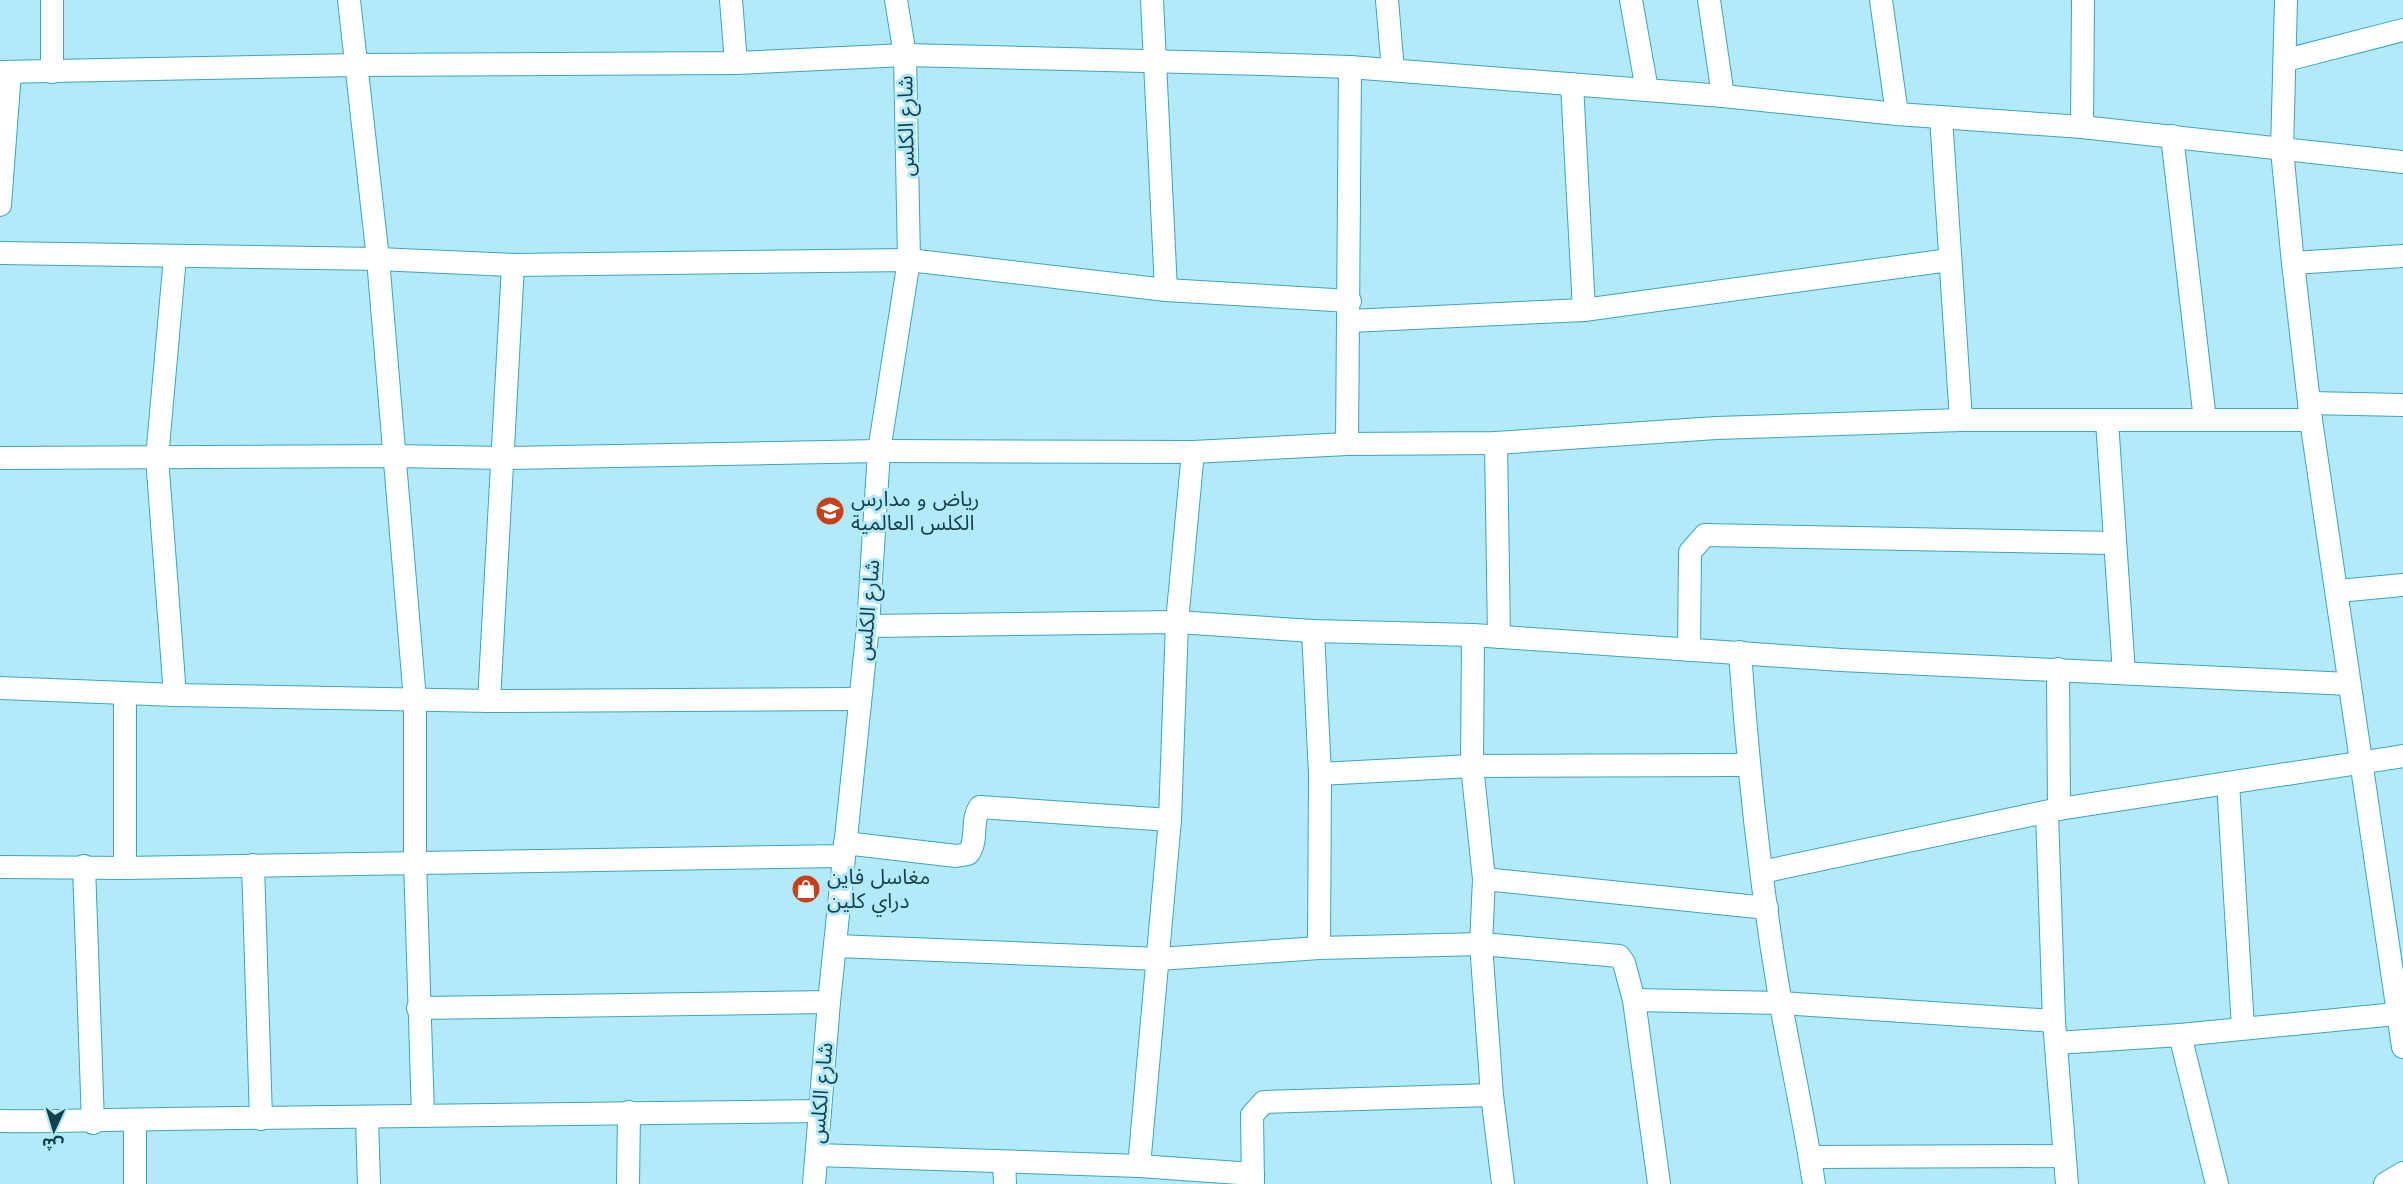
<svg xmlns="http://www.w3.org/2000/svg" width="2403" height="1184" viewBox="0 0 2403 1184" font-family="Jost,'Noto Sans Arabic',sans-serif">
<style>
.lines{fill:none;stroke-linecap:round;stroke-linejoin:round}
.minor-casing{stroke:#3ba5bd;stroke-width:24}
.minor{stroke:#fff;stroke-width:22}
.labels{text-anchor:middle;stroke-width:6;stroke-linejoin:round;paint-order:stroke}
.street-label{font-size:21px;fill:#133f49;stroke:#b2eaf9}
.poi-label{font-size:21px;fill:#133f49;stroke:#b2eaf9;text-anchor:start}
</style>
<rect width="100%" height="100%" fill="#b2eaf9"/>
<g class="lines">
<g class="minor-casing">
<g id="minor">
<path d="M52,0V72"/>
<path d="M349,0L378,259L415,700V861L423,1116"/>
<path d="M731,0L736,63"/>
<path d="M1152,0L1166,290"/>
<path d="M1387,0L1393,70"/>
<path d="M1631,0L1647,90"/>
<path d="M1709,0L1723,96"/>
<path d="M1881,0L1897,114"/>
<path d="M2286,0L2282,150L2293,263L2311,420L2403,1047"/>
<path d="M2286,60L2403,30"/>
<path d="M0,72L358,65L736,63L905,55L1263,64L1350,67L1723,96L1897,114L2082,127L2403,162"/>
<path d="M1572,84L1584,310"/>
<path d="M1941,117L1961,420"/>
<path d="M2082,127L2083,0"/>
<path d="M2172,136L2205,420"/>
<path d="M0,205L10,72"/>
<path d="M0,253L378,259L513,265L909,260L1166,290L1350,301"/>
<path d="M175,257L157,458L175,695"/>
<path d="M2293,263L2403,256"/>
<path d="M1350,321L1584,310L1949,260"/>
<path d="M2309,403L2403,405"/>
<path d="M2107,421L2124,673"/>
<path d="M1496,443L1499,637"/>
<path d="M1347,444L1350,67"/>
<path d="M0,458L393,456L503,458L879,451L1193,452L1347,444L1496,443L1716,428L1961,420H2311"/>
<path d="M2338,591L2403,585"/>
<path d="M868,626L1177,622L1313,631L1473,635L1841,660L2349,684"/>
<path d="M1313,631L1320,774L1319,948"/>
<path d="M1473,635L1472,766L1484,879L1481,944L1492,1095L1503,1184"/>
<path d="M1689,650L1690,552L1705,535L2114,543"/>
<path d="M1740,652C1748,770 1761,888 1781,1005C1792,1065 1805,1124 1814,1184"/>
<path d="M2058,669L2059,809"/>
<path d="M0,688L175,695L489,701L860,699"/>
<path d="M125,693V868"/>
<path d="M489,701L513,265"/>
<path d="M1320,774L1472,766L1747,765"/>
<path d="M2228,783L2243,1027"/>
<path d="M2047,812L2054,1021L2067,1184"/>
<path d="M845,843L956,856L968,854C979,840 970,821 980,807L1170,820"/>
<path d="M253,865L261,1119"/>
<path d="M84,866L93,1123"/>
<path d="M0,867L125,868L843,856"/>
<path d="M1762,872L2059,809L2403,756"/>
<path d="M1484,879L1767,908"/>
<path d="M836,946L1159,959L1319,948L1481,944L1619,956L1624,963L1634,1000L1659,1184"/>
<path d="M1634,1000L1781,1003L2054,1021"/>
<path d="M418,1008L829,1002"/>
<path d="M2180,1035L2217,1184"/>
<path d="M2056,1043L2180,1035L2396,1014"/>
<path d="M367,1119L369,1184"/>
<path d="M0,1121C55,1122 109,1120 163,1119C382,1118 601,1112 820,1111"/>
<path d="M817,1155L1139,1166L1253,1174"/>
<path d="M1810,1157L2064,1156"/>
<path d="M1004,1162L1005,1184"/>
<path d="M1139,1166L1170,820L1177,622L1193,452"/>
<path d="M135,1184V1120"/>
<path d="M628,1184L629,1112"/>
<path d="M814,1184L829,1002L868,626L879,451L909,260L905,55L896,0"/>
<path d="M1253,1184L1252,1115L1264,1102L1492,1095"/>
<path d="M2385,1184L2403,1173"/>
</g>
</g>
<use href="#minor" class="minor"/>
</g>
<defs>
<g id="school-disc" transform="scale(1.5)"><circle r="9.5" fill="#c83f19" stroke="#b2eaf9"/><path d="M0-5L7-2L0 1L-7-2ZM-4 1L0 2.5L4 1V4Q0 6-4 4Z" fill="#fff"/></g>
<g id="shop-disc" transform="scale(1.5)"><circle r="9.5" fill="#c83f19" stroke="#b2eaf9"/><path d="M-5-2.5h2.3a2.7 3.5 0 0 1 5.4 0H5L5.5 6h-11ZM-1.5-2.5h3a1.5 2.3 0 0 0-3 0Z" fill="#fff"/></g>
</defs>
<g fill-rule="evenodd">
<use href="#school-disc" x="830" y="511"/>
<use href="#shop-disc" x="806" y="889"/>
</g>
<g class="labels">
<g class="street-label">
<text transform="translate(906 126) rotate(-91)" y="7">شارع الكلس</text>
<text transform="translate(868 610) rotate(-85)" y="7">شارع الكلس</text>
<text transform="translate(821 1093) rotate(-85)" y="7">شارع الكلس</text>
</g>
<g class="poi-label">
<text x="851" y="506">رياض و مدارس<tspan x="851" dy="24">الكلس العالمية</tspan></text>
<text x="827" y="884">مغاسل فاين<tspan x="827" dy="24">دراي كلين</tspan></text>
</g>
</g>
<g transform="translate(54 1130) rotate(184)" stroke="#b2eaf9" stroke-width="4.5" paint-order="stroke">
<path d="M0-4.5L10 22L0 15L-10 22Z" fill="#133f49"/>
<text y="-9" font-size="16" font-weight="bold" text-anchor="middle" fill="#133f49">ش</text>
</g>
</svg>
